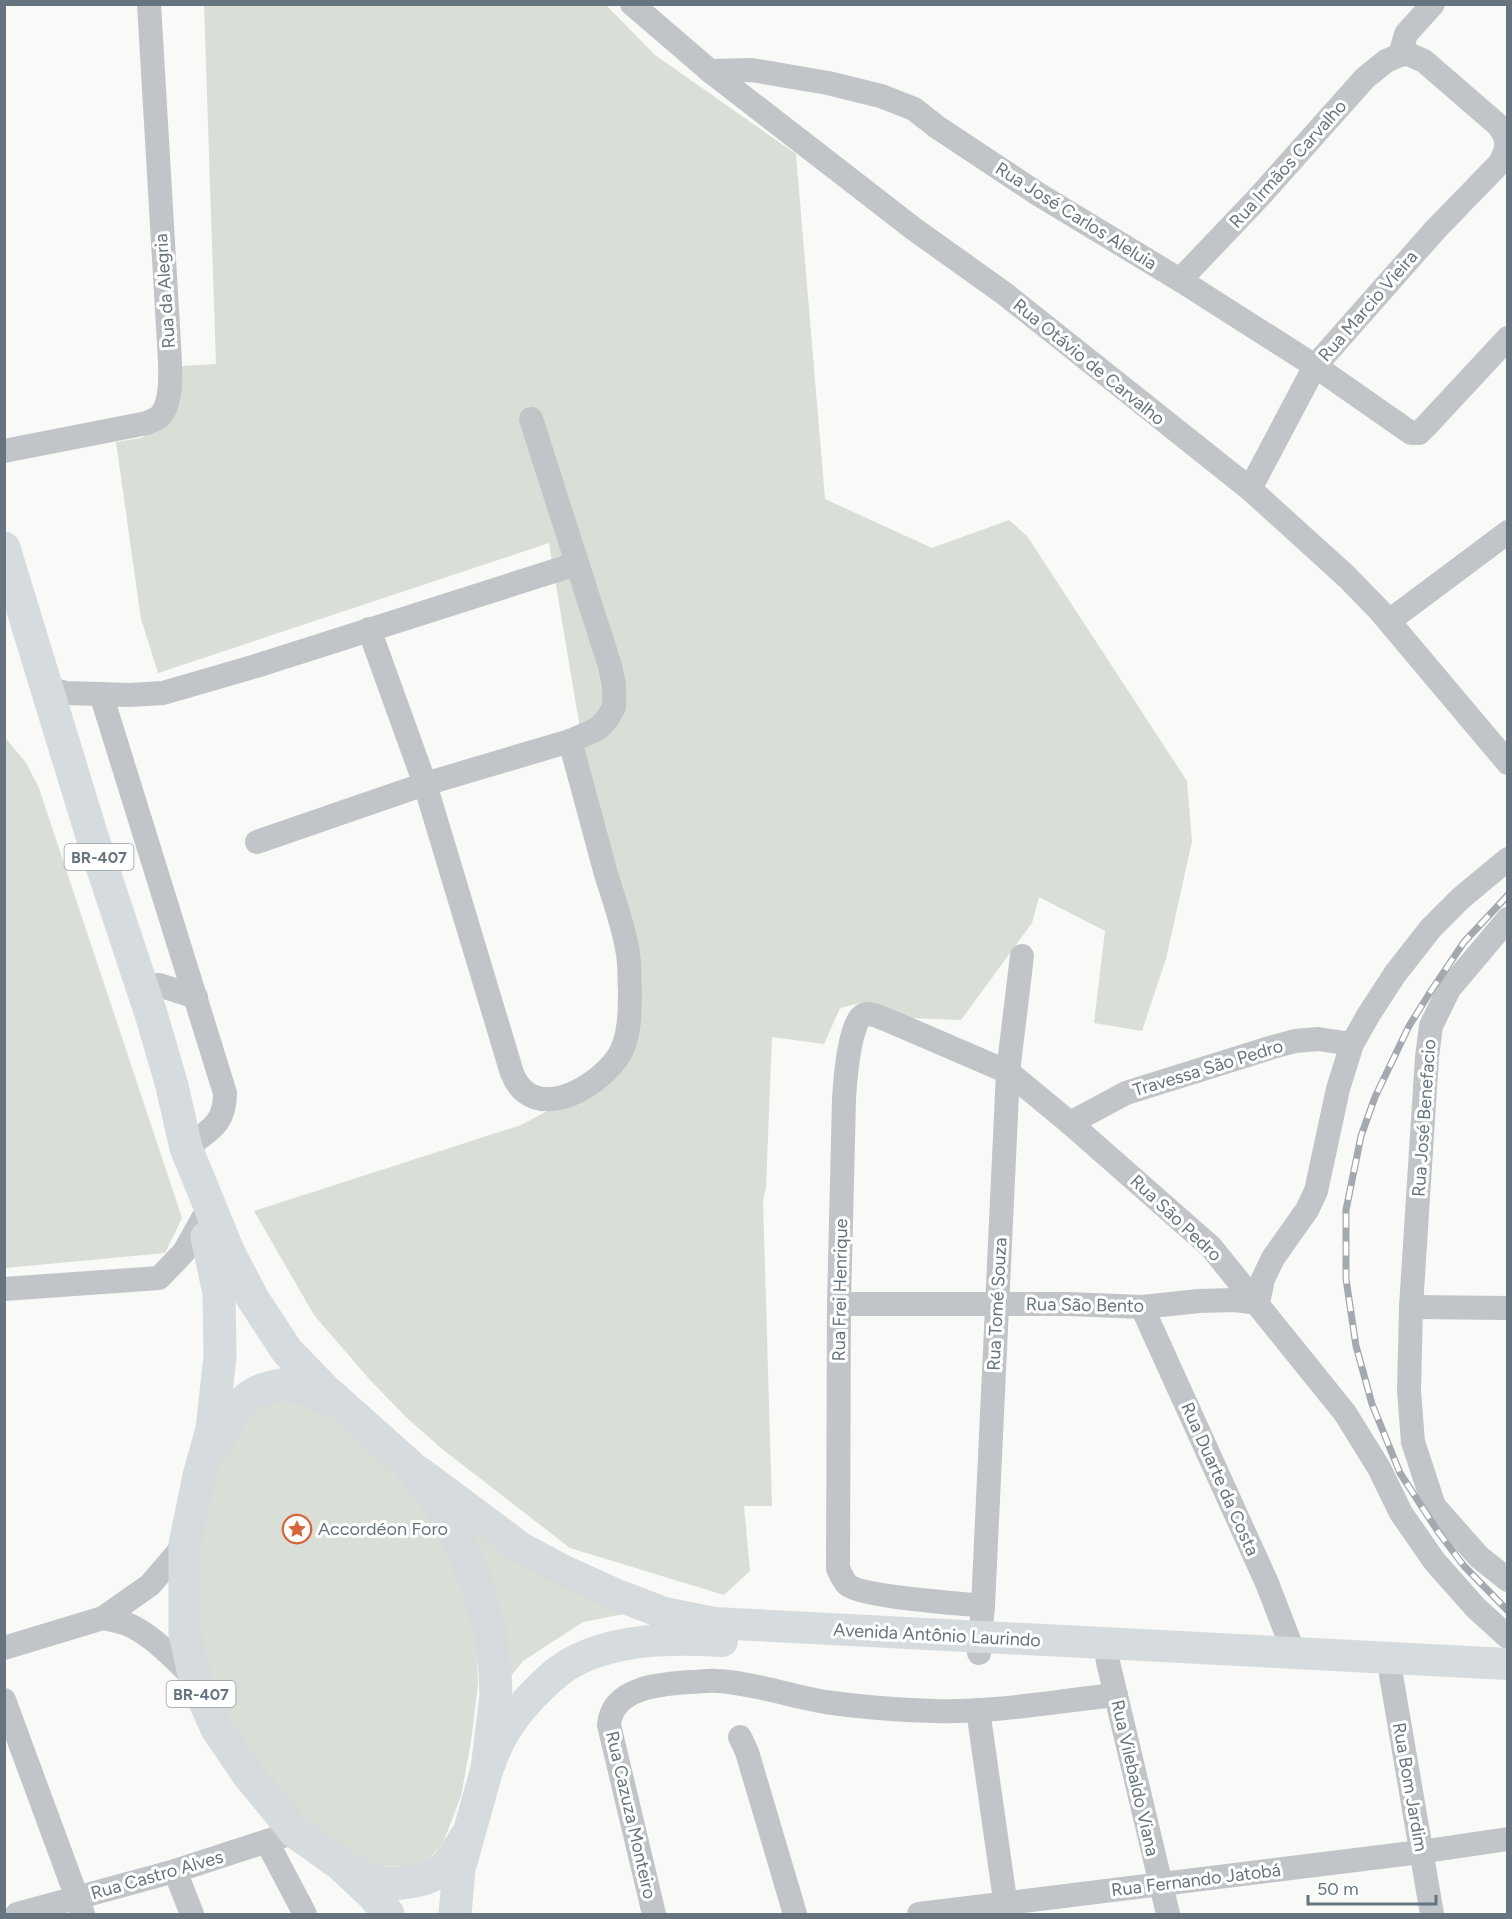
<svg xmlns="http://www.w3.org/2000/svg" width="1512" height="1919" viewBox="0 0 1512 1919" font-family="Figtree,sans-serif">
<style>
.green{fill:#d9ded7}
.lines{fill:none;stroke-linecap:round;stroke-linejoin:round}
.minor{stroke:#c1c5c8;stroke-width:24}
.major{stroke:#d6dbde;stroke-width:32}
.highway{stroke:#d6dbde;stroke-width:33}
.rail-casing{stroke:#a3a9ae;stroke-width:7}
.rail{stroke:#fff;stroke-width:4.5;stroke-dasharray:14;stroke-linecap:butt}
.labels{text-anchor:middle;stroke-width:6;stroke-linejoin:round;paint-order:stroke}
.shield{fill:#fff;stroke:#949ea5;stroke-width:1.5}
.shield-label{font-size:16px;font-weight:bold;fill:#66747f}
.street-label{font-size:18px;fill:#66747f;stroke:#fff}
.poi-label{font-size:18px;fill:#66747f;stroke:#fff;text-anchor:start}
</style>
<rect width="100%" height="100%" fill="#f9f9f7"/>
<g class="green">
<path d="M204,5H606L655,55L796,154L825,499L932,548L1009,520L1027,536L1187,781L1192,841L1166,959L1142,1031L1094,1023L1105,931L1039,897L1032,923L961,1020L909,1018L860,1003L840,1008L824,1044L772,1037L766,1187L763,1201L772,1506H744L750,1571L724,1595L570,1548L442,1449L406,1417L370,1380L314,1315L254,1211L521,1125L624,1070L638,1031L585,758L549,543L158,673L141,619L116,442L141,438L172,420L182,366L216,364Z"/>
<path d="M4,736L26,763L39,788L182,1218L165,1253L5,1268Z"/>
<path d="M281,1394L301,1396L376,1446L450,1542L475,1619L478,1684L471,1742L461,1796L443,1843L429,1859L408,1867L363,1866L293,1811L225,1726L196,1636L199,1507L236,1423Z"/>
<path d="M462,1513L629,1613L583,1622L523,1661L503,1686Z"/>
</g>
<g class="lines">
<g class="minor">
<path d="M632,4L710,71L914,229L1005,294L1250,489L1347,577L1380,611L1508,763"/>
<path d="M1400,55L1406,34L1433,4"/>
<path d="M710,71L752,70L828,83L881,96L914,109L937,127L1038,194L1180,280L1315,366L1411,433H1419L1427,425L1508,338"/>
<path d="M1180,280L1259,197L1365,78L1386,61L1400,55L1408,54L1424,61L1498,125C1509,139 1508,148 1500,163L1435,230L1315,366L1250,489"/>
<path d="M4,451L147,423C151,421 157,419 160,416C174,401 170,363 169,344L149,4"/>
<path d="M1389,621L1508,532"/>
<path d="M369,629L425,784L512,1073C532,1125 596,1089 618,1057C630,1039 630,1011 630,990C629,978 630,966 628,954C624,927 614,900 606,874C594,830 582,785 570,741"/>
<path d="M49,689L66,693L130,695L163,693L256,666L576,564"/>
<path d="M101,694L225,1093C225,1125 209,1130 186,1148"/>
<path d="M257,842L425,784L570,741L591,732L600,727L607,719L614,707V685L610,666L531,419"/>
<path d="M1508,919L1449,989L1431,1026L1427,1057L1411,1307L1409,1391L1413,1442L1434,1506L1479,1557L1508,1580"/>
<path d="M142,985H159L196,997"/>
<path d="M1070,1123L1126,1093L1273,1047L1295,1041L1318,1039L1352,1044"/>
<path d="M4,1289L159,1278L184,1252L203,1218"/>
<path d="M839,1304H1069L1142,1307L1199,1301L1235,1300L1258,1303L1263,1279L1273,1258L1307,1210L1316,1191L1338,1089L1352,1044L1369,1014L1395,974L1431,928L1461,898L1508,859"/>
<path d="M1142,1307L1267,1583L1294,1653"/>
<path d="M1411,1307L1508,1308"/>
<path d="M983,1606C959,1603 862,1597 848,1585C843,1581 841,1574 838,1569L839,1304L844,1099C845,1082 849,1026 862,1016C869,1011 878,1017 885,1019L1008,1072L1070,1123L1211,1247L1345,1413L1379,1468L1401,1513L1435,1562L1476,1608L1508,1637"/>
<path d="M103,1618C111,1620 119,1621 127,1624C153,1635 175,1660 195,1679"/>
<path d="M1105,1642L1108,1662L1168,1914"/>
<path d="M4,1648L103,1618L150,1585L185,1544"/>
<path d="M979,1653L983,1606L1008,1072L1022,956"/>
<path d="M1391,1658V1675L1432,1914"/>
<path d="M4,1700L83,1914"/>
<path d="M978,1710L1007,1914"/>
<path d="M740,1737L747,1752L795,1914"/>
<path d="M267,1842L305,1914"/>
<path d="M175,1871L192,1914"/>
<path d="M17,1914L175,1871L295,1832"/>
<path d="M654,1914L609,1725C612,1687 661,1684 690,1682C699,1682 708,1680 717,1681C754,1683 789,1696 825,1702C860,1707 898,1710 934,1711C995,1713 1056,1701 1116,1695"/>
<path d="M919,1914L1420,1852L1508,1839"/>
</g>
<g class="major">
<path d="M419,1472L521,1548L564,1571L617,1595L664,1613L714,1623L1508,1664"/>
<path d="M490,1763C498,1738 513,1716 531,1697C543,1685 554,1673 569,1664C615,1638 672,1638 722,1641"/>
</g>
<g class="highway">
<path d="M4,548L91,833L152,1017L172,1086L186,1148L229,1253L253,1299L287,1351L324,1389L408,1464L434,1496L454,1530L475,1579L490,1630L495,1673L496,1696L487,1769L459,1869L455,1914"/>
<path d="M207,1237L219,1293L220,1357L212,1429L199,1476L185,1544V1633L195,1679L217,1729L247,1773L295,1832L340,1864L374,1896L388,1914"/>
<path d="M216,1444C221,1436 224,1426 229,1418C254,1382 293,1375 328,1400"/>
<path d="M350,1869C358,1873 366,1879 375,1881C385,1884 398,1884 408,1882C440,1878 450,1865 465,1838"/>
</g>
<g class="rail-casing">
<path id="rail" d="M1508,895L1464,942L1429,994L1409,1026L1375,1097L1361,1136L1346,1210V1279L1356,1346L1372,1404L1400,1473L1439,1533L1464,1566L1508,1611"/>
</g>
<use href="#rail" class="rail"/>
</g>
<defs>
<g id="sight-ring" transform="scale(1.5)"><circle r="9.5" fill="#fff" stroke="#d4653d" stroke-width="1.5"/><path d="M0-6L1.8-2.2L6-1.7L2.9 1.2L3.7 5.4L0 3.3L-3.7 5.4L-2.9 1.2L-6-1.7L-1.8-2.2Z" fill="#d4653d"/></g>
</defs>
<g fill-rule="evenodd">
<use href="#sight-ring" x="297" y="1529"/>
</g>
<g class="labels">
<g class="shield">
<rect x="64.5" y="844" width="69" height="26" rx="4.5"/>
<rect x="166.5" y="1681" width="69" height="26" rx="4.5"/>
</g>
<g class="shield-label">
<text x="99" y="863">BR-407</text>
<text x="201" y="1700">BR-407</text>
</g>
<g class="street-label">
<text transform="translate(1288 164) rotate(-48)" y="6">Rua Irmãos Carvalho</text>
<text transform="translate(1076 216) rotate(32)" y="6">Rua José Carlos Aleluia</text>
<text transform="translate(165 291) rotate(-94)" y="6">Rua da Alegria</text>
<text transform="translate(1368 306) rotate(-49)" y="6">Rua Marcio Vieira</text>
<text transform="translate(1089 362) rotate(39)" y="6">Rua Otávio de Carvalho</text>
<text transform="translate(1208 1068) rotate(-17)" y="6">Travessa São Pedro</text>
<text transform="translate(1424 1118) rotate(-86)" y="6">Rua José Benefacio</text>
<text transform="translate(1176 1218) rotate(43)" y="6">Rua São Pedro</text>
<text transform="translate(840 1290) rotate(-89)" y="6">Rua Frei Henrique</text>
<text transform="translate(997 1304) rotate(-87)" y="6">Rua Tomé Souza</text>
<text transform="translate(1085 1305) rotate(1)" y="6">Rua São Bento</text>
<text transform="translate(1220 1479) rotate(66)" y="6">Rua Duarte da Costa</text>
<text transform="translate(937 1635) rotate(3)" y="6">Avenida Antônio Laurindo</text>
<text transform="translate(1135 1778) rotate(77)" y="6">Rua Vilebaldo Viana</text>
<text transform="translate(1410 1787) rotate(80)" y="6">Rua Bom Jardim</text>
<text transform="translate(631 1815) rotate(77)" y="6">Rua Cazuza Monteiro</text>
<text transform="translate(157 1875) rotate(-16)" y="6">Rua Castro Alves</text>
<text transform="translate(1196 1880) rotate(-7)" y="6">Rua Fernando Jatobá</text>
</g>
<g class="poi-label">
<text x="318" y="1535">Accordéon Foro</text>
</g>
</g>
<rect width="1512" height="1919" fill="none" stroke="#66747f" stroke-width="12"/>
<path d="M1308 1895v9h128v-9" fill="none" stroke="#66747f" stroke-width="3"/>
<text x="1317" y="1895" font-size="18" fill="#66747f" stroke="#ffffff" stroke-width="4.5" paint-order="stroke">50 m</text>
</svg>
